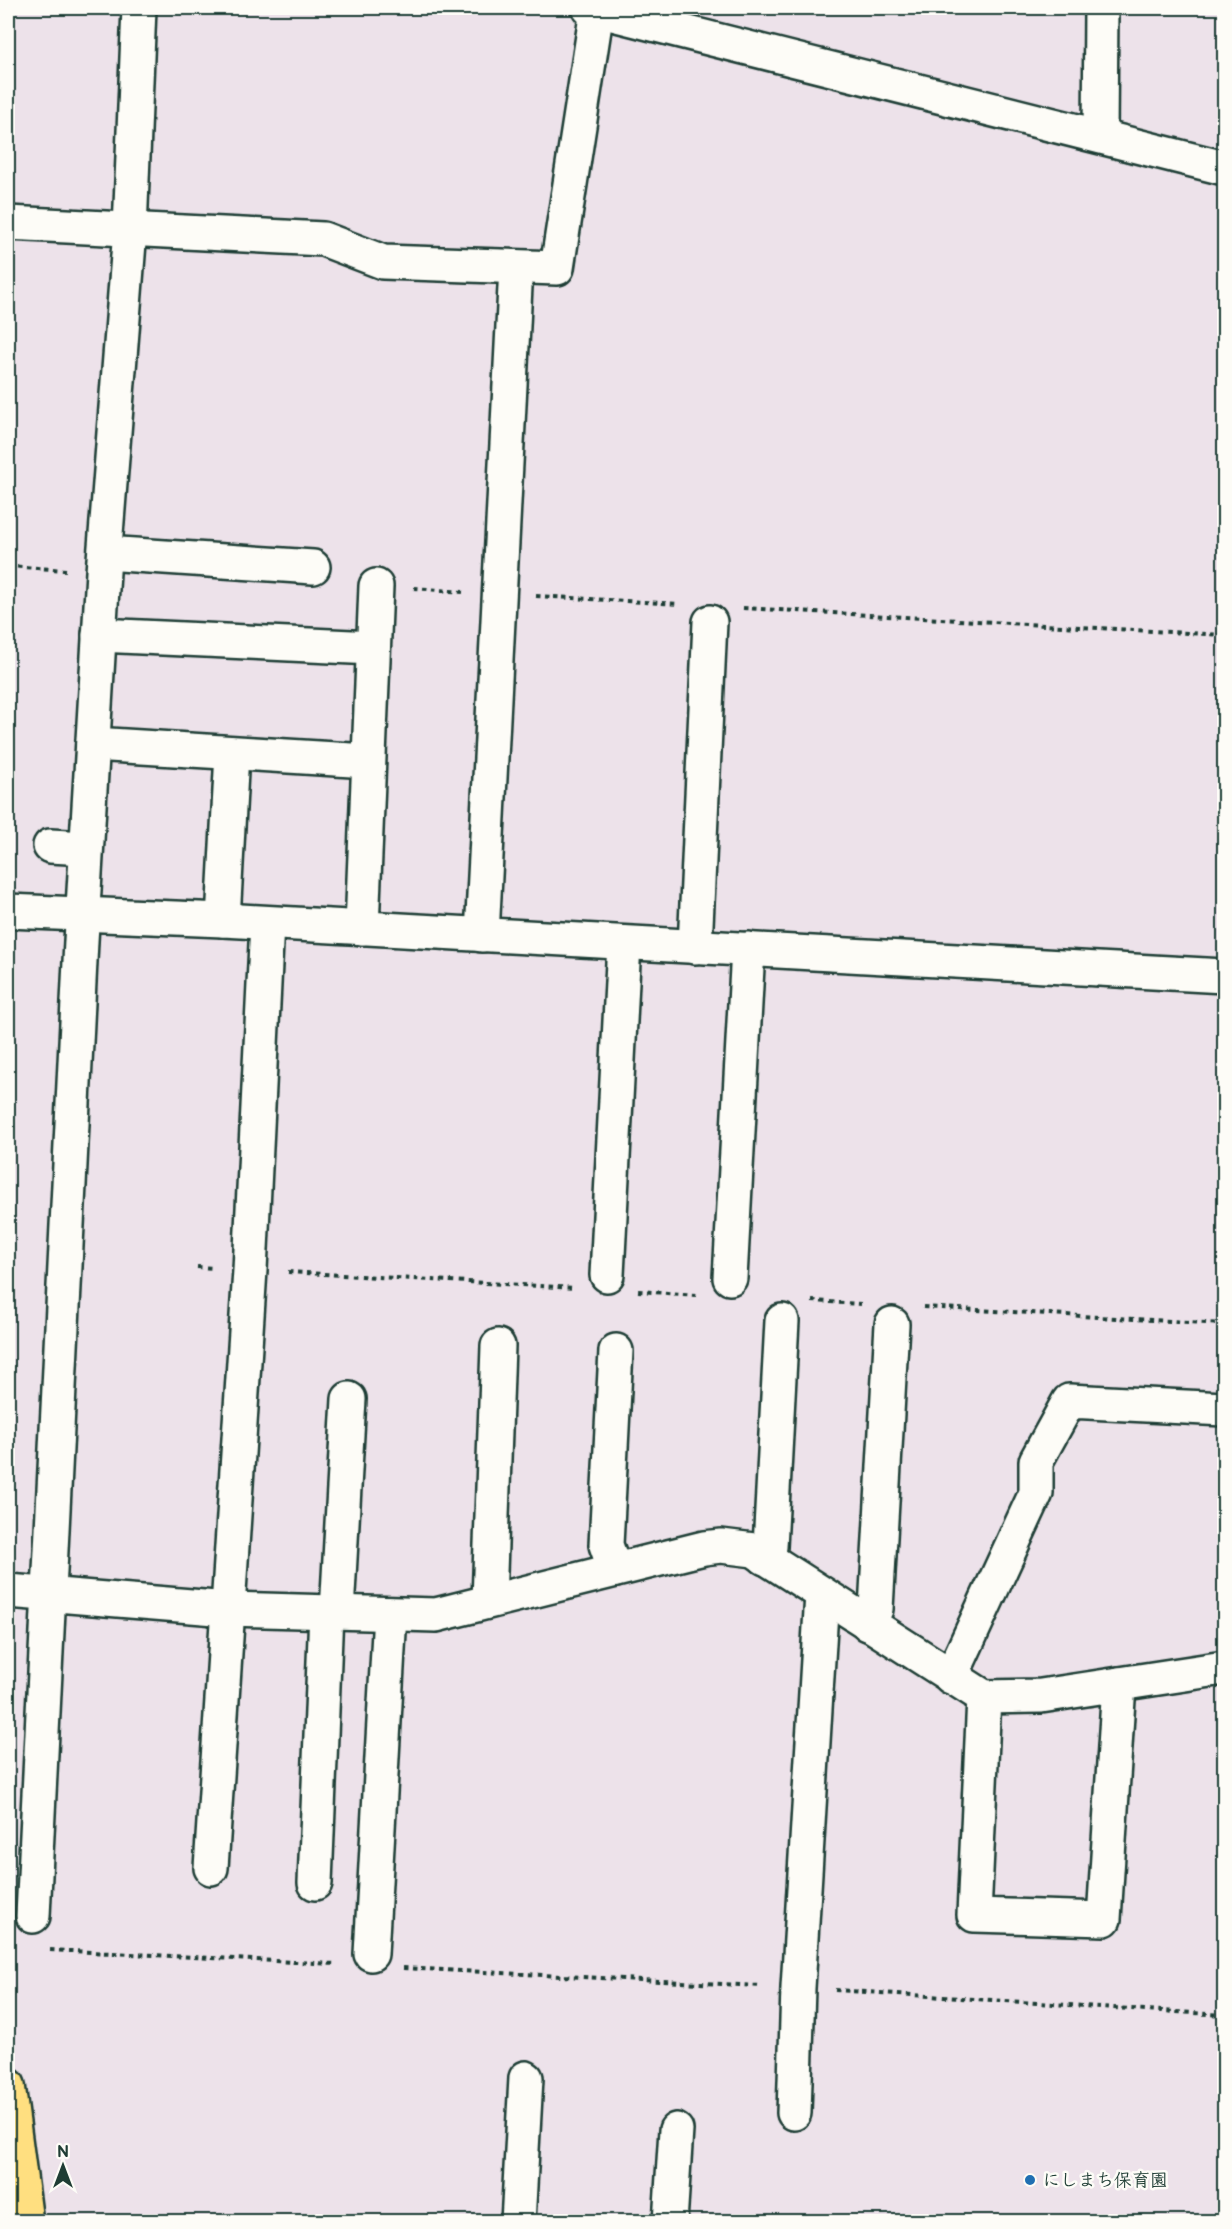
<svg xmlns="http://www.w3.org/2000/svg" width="1232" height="2229" viewBox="0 0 1232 2229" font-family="'Balsamiq Sans','Klee One',sans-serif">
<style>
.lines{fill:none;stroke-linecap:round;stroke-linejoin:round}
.minor-casing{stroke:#1f3d34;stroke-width:38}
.highway-casing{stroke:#1f3d34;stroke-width:38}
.path{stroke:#1f3d34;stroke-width:4;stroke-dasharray:4.5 4.5;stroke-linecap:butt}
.minor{stroke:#fdfcf7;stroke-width:33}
.highway{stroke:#ffdf80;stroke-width:33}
.poi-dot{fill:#1f6fb2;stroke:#fdfcf7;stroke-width:2}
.labels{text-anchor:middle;stroke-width:5;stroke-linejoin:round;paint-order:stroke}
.poi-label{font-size:18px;font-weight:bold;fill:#1f3d34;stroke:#fdfcf7;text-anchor:start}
</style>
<rect width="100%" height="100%" fill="#ede2ea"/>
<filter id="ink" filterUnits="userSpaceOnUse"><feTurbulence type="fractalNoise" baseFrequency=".0167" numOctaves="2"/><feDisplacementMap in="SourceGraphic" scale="12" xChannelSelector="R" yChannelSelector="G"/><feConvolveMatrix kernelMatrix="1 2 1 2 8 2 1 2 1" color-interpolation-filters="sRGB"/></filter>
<g filter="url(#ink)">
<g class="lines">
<g class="minor-casing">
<g id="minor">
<path d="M589,8L1224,168"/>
<path d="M1100,136L1101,8"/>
<path d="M8,223L323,239L383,262L557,268L597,10"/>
<path d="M105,553L313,567"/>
<path d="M99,635L373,648"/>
<path d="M93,744L368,761"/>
<path d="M50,846L86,848"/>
<path d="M8,911L223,920L1224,976"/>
<path d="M223,920L232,753"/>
<path d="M362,928L376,586"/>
<path d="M482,935L516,267"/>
<path d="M695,947L710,622"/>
<path d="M607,1275L624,943"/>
<path d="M730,1278L748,949"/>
<path d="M765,1558L770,1547L782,1321"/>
<path d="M615,1570L606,1545L616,1351"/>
<path d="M8,1591L228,1609L436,1615L704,1548L721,1546L754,1550L984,1697L1041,1696L1224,1668"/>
<path d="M489,1601L498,1346"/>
<path d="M337,1612L349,1399"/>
<path d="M868,1624L876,1609L892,1324"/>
<path d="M951,1677L1036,1493V1461L1069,1401L1224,1409"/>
<path d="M984,1697L974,1915L1104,1919L1119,1684"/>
<path d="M211,1868L250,1270L267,923"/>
<path d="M315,1883L326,1612"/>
<path d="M33,1916L81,941L103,572L130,230L139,8"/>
<path d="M371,1954L390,1614"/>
<path d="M794,2113L798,1988L822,1594"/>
<path d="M518,2222L526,2078"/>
<path d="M670,2222L676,2130"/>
</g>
</g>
<g class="highway-casing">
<path id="highway" d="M8,2085L26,2222"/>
</g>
<g class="path">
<path d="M8,566L66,570"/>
<path d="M414,588L463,592"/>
<path d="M536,596L679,604"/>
<path d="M743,608L1224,635"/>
<path d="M197,1267L214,1268"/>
<path d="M288,1272L574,1288"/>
<path d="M638,1291L697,1295"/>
<path d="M812,1301L861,1304"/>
<path d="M923,1307L1224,1324"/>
<path d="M50,1950L336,1964"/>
<path d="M403,1968L761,1986"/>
<path d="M835,1990L1224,2015"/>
</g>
<use href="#minor" class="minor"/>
<use href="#highway" class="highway"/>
</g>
</g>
<circle class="poi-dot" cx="1030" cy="2180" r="6"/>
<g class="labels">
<g class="poi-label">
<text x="1042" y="2186">にしまち保育園</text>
</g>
</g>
<rect width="1232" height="2229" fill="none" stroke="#fdfcf7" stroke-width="30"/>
<rect x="15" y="15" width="1202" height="2199" fill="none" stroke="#1f3d34" stroke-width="2" filter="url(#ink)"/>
<g transform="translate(63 2166)" stroke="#fdfcf7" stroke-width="4.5" paint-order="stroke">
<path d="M0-4.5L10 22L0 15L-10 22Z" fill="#1f3d34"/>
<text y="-9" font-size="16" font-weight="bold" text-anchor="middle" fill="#1f3d34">N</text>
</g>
</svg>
